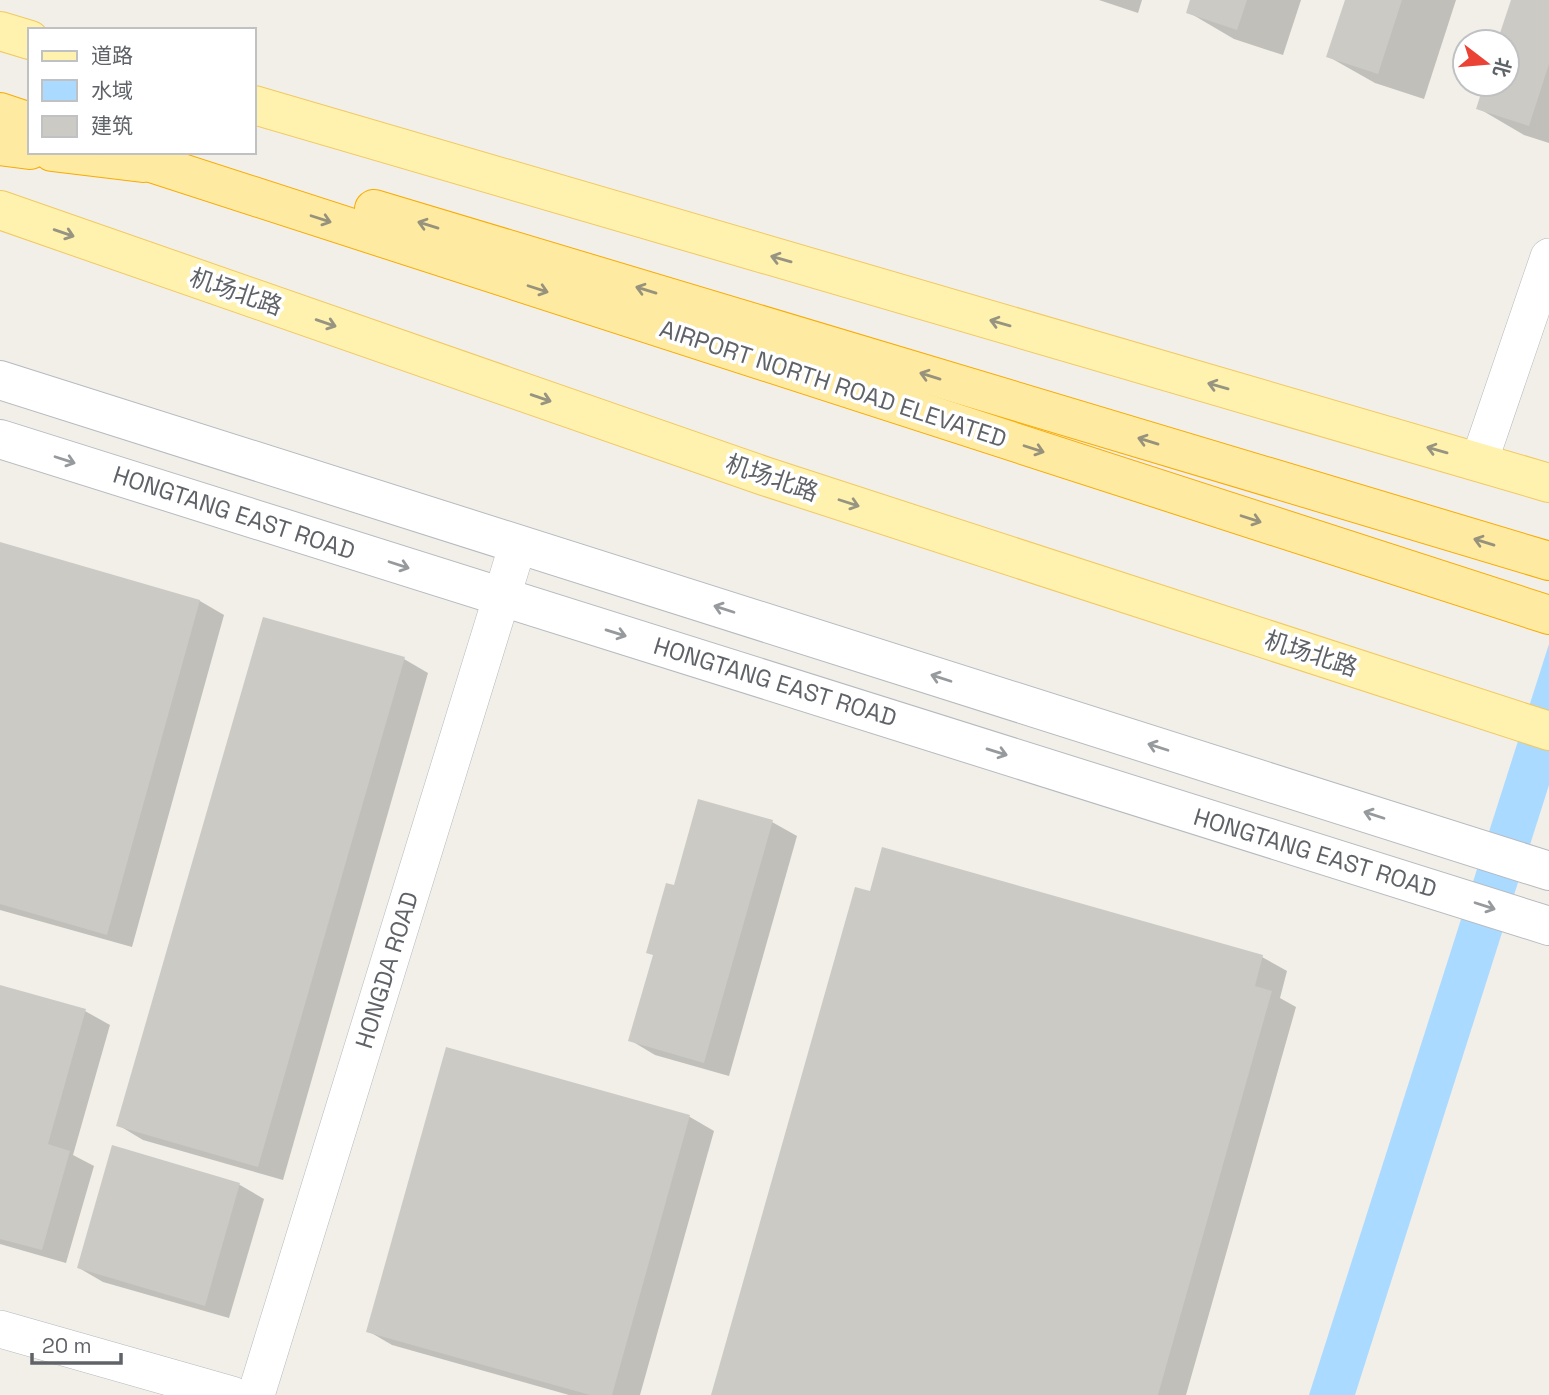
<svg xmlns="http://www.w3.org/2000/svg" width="1549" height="1395" viewBox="0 0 1549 1395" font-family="'Space Grotesk','Noto Sans SC',sans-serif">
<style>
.water{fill:#aadaff}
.shadow{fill:#0003}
.building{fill:#cccac5}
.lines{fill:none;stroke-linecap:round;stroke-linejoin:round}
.minor-casing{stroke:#b5b8bc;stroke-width:38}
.secondary-casing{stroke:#b6babf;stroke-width:40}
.primary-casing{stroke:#f2c960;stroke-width:40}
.trunk-casing{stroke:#f9ab00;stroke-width:40}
.minor{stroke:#fff;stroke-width:37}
.secondary{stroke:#fff;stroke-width:38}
.primary{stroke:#fff2af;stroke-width:38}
.trunk{stroke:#feeaa1;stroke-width:38}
.oneway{stroke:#97927c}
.oneway2{stroke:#979581}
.oneway3{stroke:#979a9d}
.labels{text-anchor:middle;stroke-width:7;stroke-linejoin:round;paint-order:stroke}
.street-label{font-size:24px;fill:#5f6368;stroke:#fff}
</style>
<rect width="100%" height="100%" fill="#f1efe8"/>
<path class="water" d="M1549,644V785L1355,1395H1309Z"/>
<g class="shadow">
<path d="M1099,0H1142L1138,13Z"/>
<path d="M1192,0H1301L1283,55L1234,39L1188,12Z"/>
<path d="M1347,0H1456L1424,99L1375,83L1329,57Z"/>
<path d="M1513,0H1549V143L1524,135L1478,108L1486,84H1507V42H1499Z"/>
<path d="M0,544L200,601L224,615L132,947L0,910Z"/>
<path d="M404,659L428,673L283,1180L143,1140L118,1125Z"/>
<path d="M772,822L797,836L729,1076L655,1055L630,1040Z"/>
<path d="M1262,957L1287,971L1280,998L1296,1007L1186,1395H712Z"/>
<path d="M0,987L85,1011L110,1025L73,1155L94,1166L66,1263L0,1244Z"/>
<path d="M447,1049L690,1117L714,1131L640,1395H569L392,1345L368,1331Z"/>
<path d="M114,1148L240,1185L264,1199L229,1318L103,1282L79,1268Z"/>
</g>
<g class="building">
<path d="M1190,0H1247L1237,30L1186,13Z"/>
<path d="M1345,0H1402L1378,74L1326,57Z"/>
<path d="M1511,0H1549V64L1529,126L1476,109L1484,84H1507V42H1497Z"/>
<path d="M0,542L200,600L107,935L0,904Z"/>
<path d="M263,617L405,657L258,1167L116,1126Z"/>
<path d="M698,799L773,820L704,1063L628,1041L653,955L646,953L666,883L674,885Z"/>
<path d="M882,847L1263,955L1255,986L1272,991L1158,1395H711L855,887L870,891Z"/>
<path d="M0,985L86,1009L48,1144L70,1151L42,1250L0,1239Z"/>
<path d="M446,1047L690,1115L612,1395H590L366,1332Z"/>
<path d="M112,1145L240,1183L205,1306L77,1268Z"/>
</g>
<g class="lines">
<g class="minor-casing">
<g id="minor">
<path d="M1479,462L1549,257"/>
<path d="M0,1329L232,1395"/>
<path d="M256,1395L518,544"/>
</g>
</g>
<g class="secondary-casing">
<g id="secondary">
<path d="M0,380L1549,871"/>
<path d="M0,439L1549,926"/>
</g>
</g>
<g class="primary-casing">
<g id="primary">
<path d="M0,31L30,40"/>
<path d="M254,105L1549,483"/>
<path d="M0,210L767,477L1549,731"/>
</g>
</g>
<g class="trunk-casing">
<g id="trunk">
<path d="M0,112L30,122"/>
<path d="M0,146L30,150"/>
<path d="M52,152L143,163"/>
<path d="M117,152L1549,615"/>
<path d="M374,209L1549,561"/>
</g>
</g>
<use href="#minor" class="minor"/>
<use href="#secondary" class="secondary"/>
<use href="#primary" class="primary"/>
<use href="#trunk" class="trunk"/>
</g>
<defs><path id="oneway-shaft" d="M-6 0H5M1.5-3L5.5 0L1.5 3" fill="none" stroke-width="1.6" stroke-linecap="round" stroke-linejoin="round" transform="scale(1.75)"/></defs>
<g class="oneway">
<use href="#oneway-shaft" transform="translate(321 219) rotate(18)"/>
<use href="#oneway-shaft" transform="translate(428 225) rotate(-163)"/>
<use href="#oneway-shaft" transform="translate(538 289) rotate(18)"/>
<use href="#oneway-shaft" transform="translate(646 290) rotate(-163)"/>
<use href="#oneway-shaft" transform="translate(930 376) rotate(-163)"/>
<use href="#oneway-shaft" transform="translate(1148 441) rotate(-163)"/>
<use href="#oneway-shaft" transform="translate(1034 449) rotate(18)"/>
<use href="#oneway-shaft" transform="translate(1251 519) rotate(18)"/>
<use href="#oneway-shaft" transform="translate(1484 542) rotate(-163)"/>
</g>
<g class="oneway2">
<use href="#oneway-shaft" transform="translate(64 233) rotate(19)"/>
<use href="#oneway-shaft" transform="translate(781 259) rotate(-164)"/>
<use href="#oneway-shaft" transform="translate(326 323) rotate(19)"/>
<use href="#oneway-shaft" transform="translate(1000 323) rotate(-164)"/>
<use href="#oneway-shaft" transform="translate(1218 386) rotate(-164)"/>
<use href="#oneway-shaft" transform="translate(541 398) rotate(19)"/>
<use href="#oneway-shaft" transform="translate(1437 450) rotate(-164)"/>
<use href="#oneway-shaft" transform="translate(849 503) rotate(18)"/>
</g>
<g class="oneway3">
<use href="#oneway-shaft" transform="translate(65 460) rotate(18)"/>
<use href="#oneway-shaft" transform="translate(399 565) rotate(18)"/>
<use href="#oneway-shaft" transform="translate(724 609) rotate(-162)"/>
<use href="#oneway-shaft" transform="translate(616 633) rotate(17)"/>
<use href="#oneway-shaft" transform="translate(941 678) rotate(-162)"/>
<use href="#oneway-shaft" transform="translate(1158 747) rotate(-162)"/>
<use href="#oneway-shaft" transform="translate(997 752) rotate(17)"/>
<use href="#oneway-shaft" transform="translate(1374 815) rotate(-162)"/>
<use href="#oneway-shaft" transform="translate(1485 906) rotate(18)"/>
</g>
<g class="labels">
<g class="street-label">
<text transform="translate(236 292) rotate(19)" y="8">机场北路</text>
<text transform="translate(833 384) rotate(18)" y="8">AIRPORT NORTH ROAD ELEVATED</text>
<text transform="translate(772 478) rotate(19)" y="8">机场北路</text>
<text transform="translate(234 513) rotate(18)" y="8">HONGTANG EAST ROAD</text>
<text transform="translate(1311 654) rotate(18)" y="8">机场北路</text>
<text transform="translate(775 682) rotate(17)" y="8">HONGTANG EAST ROAD</text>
<text transform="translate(1315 853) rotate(17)" y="8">HONGTANG EAST ROAD</text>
<text transform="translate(387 970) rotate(-73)" y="8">HONGDA ROAD</text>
</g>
</g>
<rect x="28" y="28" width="228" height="126" fill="#ffffff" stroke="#bfc1c3" stroke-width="2"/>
<rect x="42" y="51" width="35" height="10" fill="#fff2af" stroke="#bfc1c3" stroke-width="2"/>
<text x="91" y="63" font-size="21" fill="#5f6368">道路</text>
<rect x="42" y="80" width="35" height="21" fill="#aadaff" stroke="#bfc1c3" stroke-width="2"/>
<text x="91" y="98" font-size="21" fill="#5f6368">水域</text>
<rect x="42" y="116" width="35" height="21" fill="#cccac5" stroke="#bfc1c3" stroke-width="2"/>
<text x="91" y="133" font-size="21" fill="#5f6368">建筑</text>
<g transform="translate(1486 63) rotate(106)"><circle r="33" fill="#ffffff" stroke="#bfc1c3" stroke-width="2"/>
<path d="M0-5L12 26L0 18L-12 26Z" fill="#ea4335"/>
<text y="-10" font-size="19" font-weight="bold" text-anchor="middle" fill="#5f6368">北</text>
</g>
<path d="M32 1353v10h89v-10" fill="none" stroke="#5f6368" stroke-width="3.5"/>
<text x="42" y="1353" font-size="21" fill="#5f6368" stroke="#ffffff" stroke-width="5" paint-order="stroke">20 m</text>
</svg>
